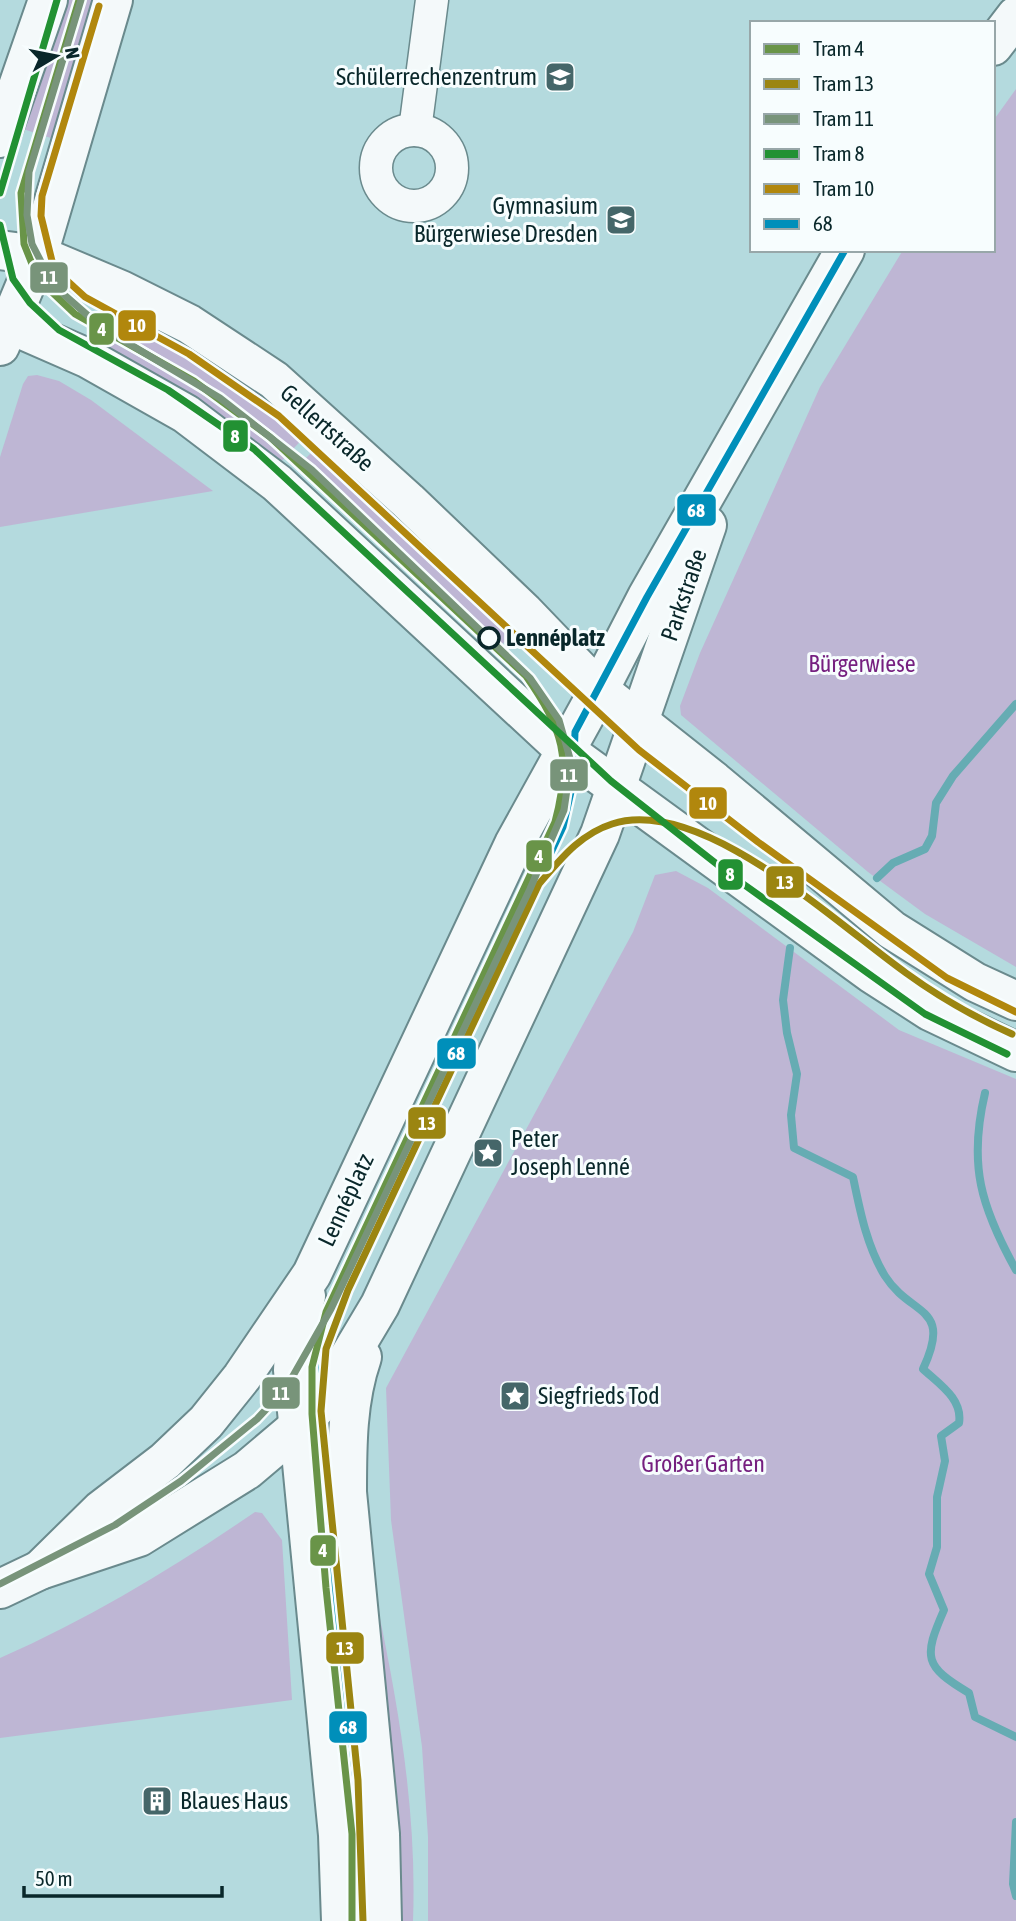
<svg xmlns="http://www.w3.org/2000/svg" width="1016" height="1921" viewBox="0 0 1016 1921" font-family="'Asap Condensed',sans-serif">
<style>
.green{fill:#beb6d4}
.lines{fill:none;stroke-linecap:round;stroke-linejoin:round}
.stream{stroke:#66acb3;stroke-width:8}
.street-casing{stroke:#6a8a8d;stroke-width:35}
.secondary-casing{stroke:#6a8a8d;stroke-width:42}
.street{stroke:#f4f9fa;stroke-width:32}
.secondary{stroke:#f4f9fa;stroke-width:38}
.bus-1-casing{stroke:#f7fdfe;stroke-width:12}
.bus-1{stroke:#008fba;stroke-width:7}
.tram-1-casing{stroke:#f7fdfe;stroke-width:12}
.tram-2-casing{stroke:#f7fdfe;stroke-width:12}
.tram-3-casing{stroke:#f7fdfe;stroke-width:12}
.tram-4-casing{stroke:#f7fdfe;stroke-width:12}
.tram-5-casing{stroke:#f7fdfe;stroke-width:12}
.tram-1{stroke:#699448;stroke-width:7}
.tram-2{stroke:#9b8511;stroke-width:7}
.tram-3{stroke:#78947a;stroke-width:7}
.tram-4{stroke:#229133;stroke-width:7}
.tram-5{stroke:#b1870d;stroke-width:7}
.stop-dot{fill:#f7fdfe;stroke:#09272a;stroke-width:3.5}
.labels{text-anchor:middle;stroke-width:6;stroke-linejoin:round;paint-order:stroke}
.poi-label{font-size:24px;fill:#09272a;stroke:#f7fdfe;text-anchor:start}
.street-label{font-size:24px;fill:#09272a;stroke:#f7fdfe}
.stop-label{font-size:24px;font-weight:bold;fill:#09272a;stroke:#f7fdfe;text-anchor:start}
.park-label{font-size:24px;fill:#751f7f;stroke:#f7fdfe}
.line-badge{stroke:#f7fdfe;stroke-width:2.5}
.badge-label{font-size:19px;text-anchor:middle;font-weight:bold;fill:#fff}
</style>
<rect width="100%" height="100%" fill="#b4dade"/>
<g class="green">
<path d="M69,0H97L54,139L23,129Z"/>
<path d="M1016,89V967L925,914L868,872L681,715L680,706L700,653L820,387L903,250H993V121Z"/>
<path d="M125,304L202,347L312,429L277,466L103,349L108,340L128,350L138,327L119,316Z"/>
<path d="M37,375L59,381L91,400L213,491L0,527V457L23,384L28,376Z"/>
<path d="M315,449L512,634L494,653L297,467Z"/>
<path d="M676,871L708,888L899,1030L1016,1079V1921H428V1837L422,1747L391,1520L386,1388L633,932L655,875Z"/>
<path d="M255,1512L262,1513L282,1540L292,1700L0,1738V1658C91,1618 173,1568 255,1512Z"/>
<path d="M377,1604C399,1709 417,1813 413,1921H390Z"/>
</g>
<g class="lines">
<g class="stream">
<path d="M877,878L893,863L925,849L932,836L936,803L953,776L1016,704"/>
<path d="M790,948L783,1000L787,1033L797,1074L791,1115L794,1148L853,1177C860,1211 867,1247 885,1276C911,1317 953,1305 923,1369C939,1384 963,1399 959,1423L941,1436L945,1461L937,1497V1547L929,1574L944,1610C923,1658 924,1666 969,1693L975,1717L1016,1737"/>
<path d="M985,1093C968,1165 981,1207 1016,1270"/>
<path d="M1016,1822L1013,1884L1016,1896"/>
</g>
<g class="street-casing">
<g id="street">
<circle cx="414" cy="168" r="38"/>
<path d="M415,130L432,0"/>
</g>
</g>
<g class="secondary-casing">
<g id="secondary">
<path d="M993,46L1016,16"/>
<path d="M0,138L48,0"/>
<path d="M0,250L38,255L121,290L189,324L274,380L408,501L524,612L599,690L714,781L892,930L975,982L1016,1001"/>
<path d="M0,320L87,358L186,414L277,483L565,750L871,973L930,1011L1016,1052"/>
<path d="M0,346L38,255L113,0"/>
<path d="M306,1296L295,1334L293,1370L338,1835L341,1921"/>
<path d="M362,1357C347,1400 347,1446 347,1492L380,1834L382,1921"/>
<path d="M40,1570L101,1510L165,1461L206,1422L242,1377L312,1274L514,844L599,690L647,597L845,250"/>
<path d="M0,1589L40,1570L139,1537L247,1470L299,1426L324,1399L380,1305L600,834L707,525"/>
</g>
</g>
<use href="#street" class="street"/>
<use href="#secondary" class="secondary"/>
<g class="bus-1-casing">
<path id="bus-1" d="M360,1921L358,1832L319,1434L318,1373L328,1327L563,827L573,783L575,732L647,597L845,250"/>
</g>
<use href="#bus-1" class="bus-1"/>
<g class="tram-1-casing">
<path id="tram-1" d="M79,0L21,193L24,244L38,279L75,314L194,381L270,437L526,676C563,729 572,759 555,822L326,1312L312,1367V1414L326,1588L352,1834V1921"/>
</g>
<g class="tram-2-casing">
<path id="tram-2" d="M363,1921L358,1780L321,1411L326,1349L348,1290L539,884C560,860 580,834 612,824C701,795 837,924 906,973C939,997 974,1017 1012,1034"/>
</g>
<g class="tram-3-casing">
<path id="tram-3" d="M0,1584L115,1525L181,1481L257,1419L286,1388L331,1309L530,889L564,810L571,762L559,720L530,678L312,470L220,398L101,327L53,285L32,244L27,215L29,172L81,0"/>
</g>
<g class="tram-4-casing">
<g id="tram-4">
<path d="M0,193L57,0"/>
<path d="M0,225L13,279L30,303L59,330L168,390L254,449L611,781L732,876L925,1014L1007,1054"/>
</g>
</g>
<g class="tram-5-casing">
<path id="tram-5" d="M99,6L42,196L41,216L52,261L61,275L85,297L189,354L279,416L639,750L758,842L947,978L1016,1012"/>
</g>
<use href="#tram-1" class="tram-1"/>
<use href="#tram-2" class="tram-2"/>
<use href="#tram-3" class="tram-3"/>
<use href="#tram-4" class="tram-4"/>
<use href="#tram-5" class="tram-5"/>
</g>
<defs>
<g id="school-square" transform="scale(1.575)"><rect x="-9" y="-9" width="18" height="18" rx="4" fill="#456669" stroke="#f7fdfe"/><path d="M0-5L7-2L0 1L-7-2ZM-4 1L0 2.5L4 1V4Q0 6-4 4Z" fill="#fff"/></g>
<g id="sight-square" transform="scale(1.575)"><rect x="-9" y="-9" width="18" height="18" rx="4" fill="#456669" stroke="#f7fdfe"/><path d="M0-6L1.8-2.2L6-1.7L2.9 1.2L3.7 5.4L0 3.3L-3.7 5.4L-2.9 1.2L-6-1.7L-1.8-2.2Z" fill="#fff"/></g>
<g id="building-square" transform="scale(1.575)"><rect x="-9" y="-9" width="18" height="18" rx="4" fill="#456669" stroke="#f7fdfe"/><path d="M-4-6H4V6H1V3H-1V6H-4ZM-2.5-4.3h1.7v1.8h-1.7ZM.8-4.3h1.7v1.8H.8ZM-2.5-1h1.7V.8h-1.7ZM.8-1h1.7V.8H.8Z" fill="#fff"/></g>
</defs>
<g fill-rule="evenodd">
<use href="#school-square" x="560" y="77"/>
<use href="#school-square" x="621" y="220"/>
<use href="#sight-square" x="488" y="1153"/>
<use href="#sight-square" x="515" y="1396"/>
<use href="#building-square" x="157" y="1801"/>
</g>
<circle class="stop-dot" cx="489" cy="638" r="10"/>
<g class="labels">
<g class="poi-label">
<text x="537" y="85" text-anchor="end">Schülerrechenzentrum</text>
<text x="598" y="214" text-anchor="end">Gymnasium<tspan x="598" dy="28">Bürgerwiese Dresden</tspan></text>
<text x="511" y="1147">Peter<tspan x="511" dy="28">Joseph Lenné</tspan></text>
<text x="538" y="1404">Siegfrieds Tod</text>
<text x="180" y="1809">Blaues Haus</text>
</g>
<g class="street-label">
<text transform="translate(327 428) rotate(42)" y="8">Gellertstraße</text>
<text transform="translate(684 595) rotate(-71)" y="8">Parkstraße</text>
<text transform="translate(346 1200) rotate(-65)" y="8">Lennéplatz</text>
</g>
<g class="stop-label">
<text x="506" y="646">Lennéplatz</text>
</g>
<g class="park-label">
<text x="862" y="672">Bürgerwiese</text>
<text x="703" y="1472">Großer Garten</text>
</g>
</g>
<g class="line-badge">
<rect x="29" y="261" width="40" height="33" rx="7" fill="#78947a"/>
<rect x="117" y="309" width="40" height="33" rx="7" fill="#b1870d"/>
<rect x="88" y="312" width="27" height="34" rx="7" fill="#699448"/>
<rect x="222" y="419" width="27" height="34" rx="7" fill="#229133"/>
<rect x="676" y="493" width="41" height="34" rx="7" fill="#008fba"/>
<rect x="549" y="758" width="40" height="34" rx="7" fill="#78947a"/>
<rect x="688" y="786" width="40" height="34" rx="7" fill="#b1870d"/>
<rect x="525" y="839" width="28" height="34" rx="7" fill="#699448"/>
<rect x="717" y="858" width="27" height="33" rx="7" fill="#229133"/>
<rect x="765" y="865" width="40" height="34" rx="7" fill="#9b8511"/>
<rect x="436" y="1037" width="41" height="33" rx="7" fill="#008fba"/>
<rect x="407" y="1106" width="40" height="34" rx="7" fill="#9b8511"/>
<rect x="261" y="1376" width="40" height="34" rx="7" fill="#78947a"/>
<rect x="309" y="1534" width="28" height="33" rx="7" fill="#699448"/>
<rect x="325" y="1631" width="40" height="34" rx="7" fill="#9b8511"/>
<rect x="328" y="1710" width="40" height="34" rx="7" fill="#008fba"/>
</g>
<g class="badge-label">
<text x="49" y="284">11</text>
<text x="137" y="332">10</text>
<text x="102" y="336">4</text>
<text x="235" y="443">8</text>
<text x="696" y="517">68</text>
<text x="569" y="782">11</text>
<text x="708" y="810">10</text>
<text x="539" y="863">4</text>
<text x="730" y="881">8</text>
<text x="785" y="889">13</text>
<text x="456" y="1060">68</text>
<text x="427" y="1130">13</text>
<text x="281" y="1400">11</text>
<text x="323" y="1557">4</text>
<text x="345" y="1655">13</text>
<text x="348" y="1734">68</text>
</g>
<rect x="750" y="21" width="245" height="231" fill="#f7fdfe" stroke="#98a7a9" stroke-width="2"/>
<rect x="764" y="44" width="35" height="10" fill="#699448" stroke="#98a7a9" stroke-width="2"/>
<text x="813" y="56" font-size="21" fill="#09272a">Tram 4</text>
<rect x="764" y="79" width="35" height="10" fill="#9b8511" stroke="#98a7a9" stroke-width="2"/>
<text x="813" y="91" font-size="21" fill="#09272a">Tram 13</text>
<rect x="764" y="114" width="35" height="10" fill="#78947a" stroke="#98a7a9" stroke-width="2"/>
<text x="813" y="126" font-size="21" fill="#09272a">Tram 11</text>
<rect x="764" y="149" width="35" height="10" fill="#229133" stroke="#98a7a9" stroke-width="2"/>
<text x="813" y="161" font-size="21" fill="#09272a">Tram 8</text>
<rect x="764" y="184" width="35" height="10" fill="#b1870d" stroke="#98a7a9" stroke-width="2"/>
<text x="813" y="196" font-size="21" fill="#09272a">Tram 10</text>
<rect x="764" y="219" width="35" height="10" fill="#008fba" stroke="#98a7a9" stroke-width="2"/>
<text x="813" y="231" font-size="21" fill="#09272a">68</text>
<g transform="translate(56 56) rotate(80)" stroke="#f7fdfe" stroke-width="5" paint-order="stroke">
<path d="M0-5L12 26L0 18L-12 26Z" fill="#09272a"/>
<text y="-10" font-size="19" font-weight="bold" text-anchor="middle" fill="#09272a">N</text>
</g>
<path d="M24 1886v10h198v-10" fill="none" stroke="#09272a" stroke-width="3.5"/>
<text x="35" y="1886" font-size="21" fill="#09272a" stroke="#f7fdfe" stroke-width="5" paint-order="stroke">50 m</text>
</svg>
